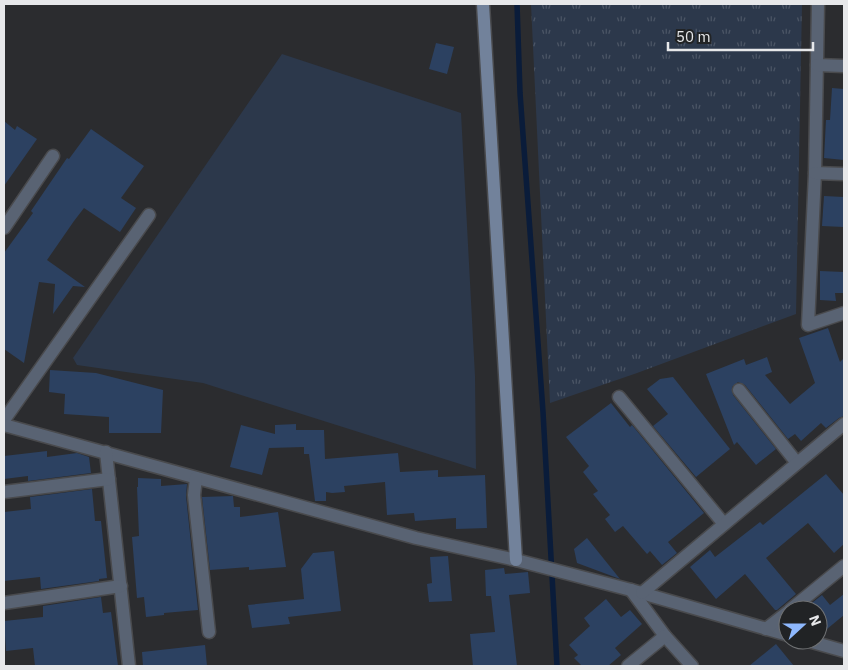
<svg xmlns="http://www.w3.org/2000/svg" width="848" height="670" viewBox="0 0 848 670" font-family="'IBM Plex Sans',sans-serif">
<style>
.grass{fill:url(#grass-tufts)}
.park{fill:#2c384b}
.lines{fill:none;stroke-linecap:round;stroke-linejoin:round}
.stream{stroke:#0a1c3a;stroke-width:5.5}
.building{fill:#2c4161}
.street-casing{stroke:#494a4d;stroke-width:15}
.secondary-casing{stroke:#494a4d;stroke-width:15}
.street{stroke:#596373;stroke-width:12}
.secondary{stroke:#72829b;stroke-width:12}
</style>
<defs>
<pattern id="grass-tufts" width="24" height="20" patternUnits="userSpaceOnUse" patternTransform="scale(1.25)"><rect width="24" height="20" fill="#2c384b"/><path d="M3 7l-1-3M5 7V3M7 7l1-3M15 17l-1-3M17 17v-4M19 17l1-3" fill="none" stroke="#4b5565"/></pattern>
</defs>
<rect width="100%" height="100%" fill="#2b2c2f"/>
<path class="grass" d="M531,4H802L796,314L637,373L550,403Z"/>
<path class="park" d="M282,54L461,113L475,376L476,469L203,383L77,365L73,358Z"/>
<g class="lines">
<path class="stream" d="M517,4L520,93L543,412L557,666"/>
</g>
<g class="building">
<path d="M436,43L454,47L447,74L429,69Z"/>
<path d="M832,88L844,89V160L824,158L826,120H830Z"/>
<path d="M4,121L15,130L17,126L37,139L4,186Z"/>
<path d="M91,129L144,166L121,198L136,208L120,232L84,208L74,221L47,260L85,287L73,286L53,314L55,284L39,282L24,363L4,349V253L33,213L31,211L67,158L69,159Z"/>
<path d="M824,196L844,197V227L822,226Z"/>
<path d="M820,271L844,272V293H835L836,301L820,300Z"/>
<path d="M828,328L840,362L844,358V416L839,418L826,428L821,423L801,441L795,434L788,439L745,385L738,382L732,387L733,395L776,449L756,465L737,442L734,445L706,374L744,359L746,365L767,357L772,372L765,375L790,404L815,383L799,338Z"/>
<path d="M50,370L96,373L163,390L161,433H109V417L64,414L65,394L49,392Z"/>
<path d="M673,377L730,449L696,477L653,426L668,414L647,389L660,379Z"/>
<path d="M611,403L630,427L632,425L704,513L668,542L677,553L662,565L650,551L647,554L623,526L615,532L605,519L610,515L593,494L598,491L583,472L589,466L566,437Z"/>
<path d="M296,424V430H324L325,459L398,453L400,472L438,470V477L485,475L487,528L456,529V518L415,521L414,513L387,515L385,482L344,486L345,492L332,493L326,492V501H315L309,454H304V447L269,448L262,475L230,467L241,425L275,434V425Z"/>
<path d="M47,451V457L77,453L89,457L91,473L28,481V476L4,479V456Z"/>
<path d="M826,474L844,495V544L834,553L808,523L766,558L796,594L777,610H775L745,574L716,599L690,567L710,550L715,557L760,522L763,525Z"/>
<path d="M138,478L161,479V486L187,484L186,496L198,610L164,613V615L146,617L144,597L137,598L132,537L139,536L137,487H138Z"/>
<path d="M92,489L95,521H101L107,578L99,579V581L41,589L40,577L4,581V512L31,509L30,497Z"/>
<path d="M233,496L234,507H240V517L278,512L286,567L249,570V567L210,570L202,497Z"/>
<path d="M587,538L620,579L577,563L574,549Z"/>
<path d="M334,551L341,611L288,617L290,624L252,628L248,605L304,599L301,569L313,553Z"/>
<path d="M448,556L452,601L429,602L427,584L432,583L430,557Z"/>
<path d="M504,568L505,574L528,572L530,593L509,595L517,666H473L470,634L495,632L491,596H486L485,570Z"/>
<path d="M844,594V615L827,629L818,618V610H812L808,606L822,595L830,605Z"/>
<path d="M101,597L103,613L111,612L118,666H35L33,648L6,651L4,621L43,617V606Z"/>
<path d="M606,599L621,617L630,610L642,624L615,648L621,655L608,666H582L574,658L578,655L569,645L590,626L584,618Z"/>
<path d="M776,644L794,666H749Z"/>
<path d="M205,645L207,666H143L142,652Z"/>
</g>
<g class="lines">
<g class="street-casing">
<g id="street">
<path d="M818,4L815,173L808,325L844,313"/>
<path d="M817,65L844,66"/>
<path d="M815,173L844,174"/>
<path d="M4,228L53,156"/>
<path d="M739,390L797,463"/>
<path d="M619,397L724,524"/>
<path d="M4,420L149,215"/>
<path d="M4,425L416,538L516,560L631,590L788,635"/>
<path d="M106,452L129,666"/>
<path d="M196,478L194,495L209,632"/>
<path d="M4,492L109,479"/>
<path d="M631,590L665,636L692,666"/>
<path d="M642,593L844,424"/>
<path d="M4,603L121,586"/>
<path d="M790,610L844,566"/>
<path d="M766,629L788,612"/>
<path d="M805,640L844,651"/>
<path d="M628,666L665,636"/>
</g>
</g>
<g class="secondary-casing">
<path id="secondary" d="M483,4L516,560"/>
</g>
<use href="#street" class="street"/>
<use href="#secondary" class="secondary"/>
</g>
<rect width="848" height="670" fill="none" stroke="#e7e8ea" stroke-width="10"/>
<g transform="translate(803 625) rotate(69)"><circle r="24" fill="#212325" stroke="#707274"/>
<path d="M0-4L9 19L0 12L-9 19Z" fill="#8eb8fd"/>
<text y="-8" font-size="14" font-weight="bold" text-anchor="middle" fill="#e7e8ea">N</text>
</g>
<path d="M668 42v8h145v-8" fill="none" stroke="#e7e8ea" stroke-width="2.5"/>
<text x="676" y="42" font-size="15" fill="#e7e8ea" stroke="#212325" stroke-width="4" paint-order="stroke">50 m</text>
</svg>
